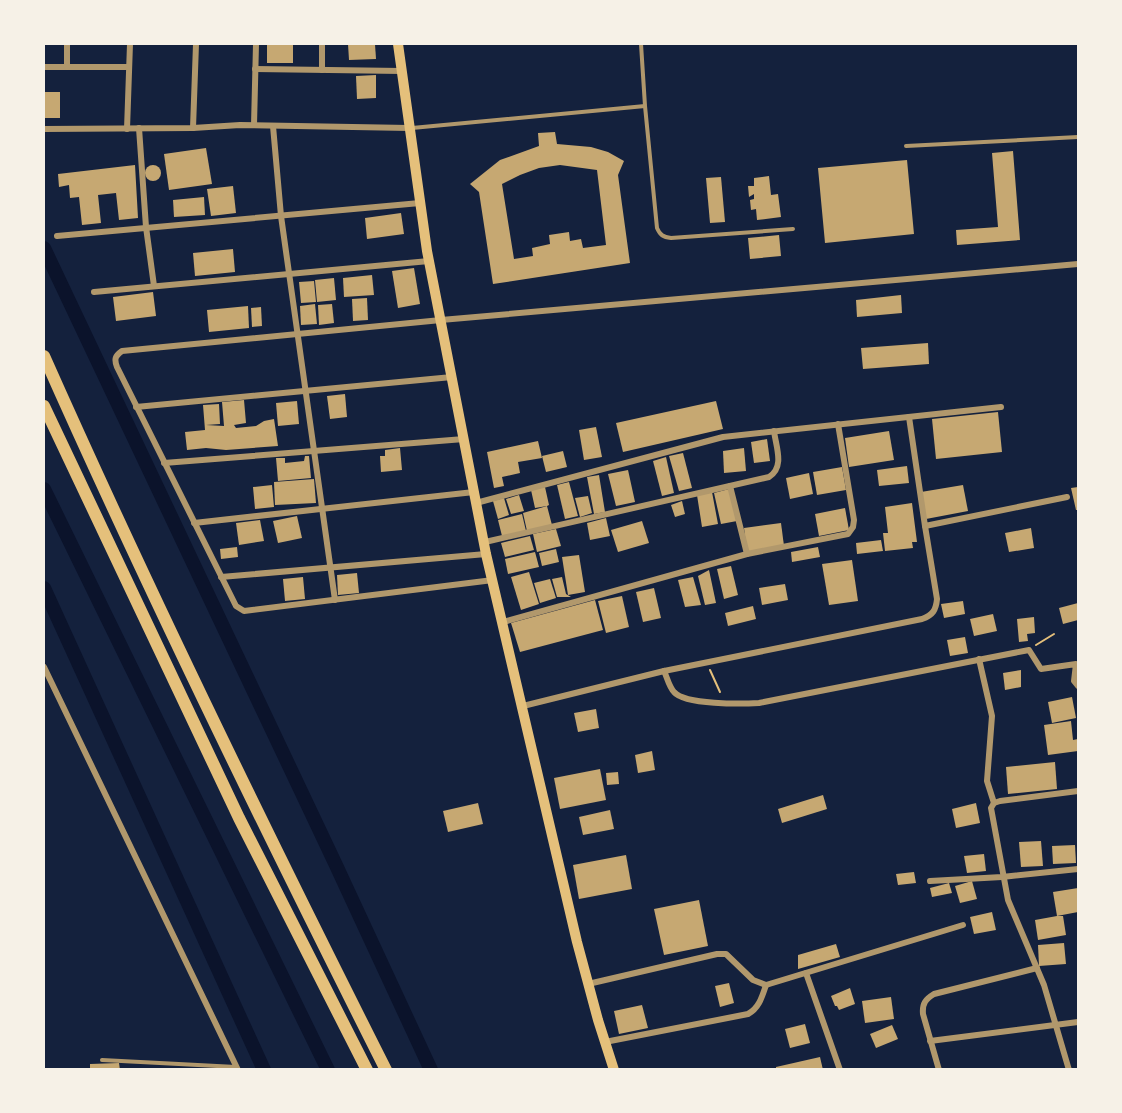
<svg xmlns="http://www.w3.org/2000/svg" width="1122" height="1113" viewBox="0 0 1122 1113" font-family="'Open Sans',sans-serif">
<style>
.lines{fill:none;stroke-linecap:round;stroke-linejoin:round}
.canal{stroke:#0b132b;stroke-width:14}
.building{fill:#c6a872;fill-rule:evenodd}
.path{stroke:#e5c07b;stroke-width:2}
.service{stroke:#b1986c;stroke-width:4}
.minor{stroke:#b1986c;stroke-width:6}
.secondary{stroke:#e5c07b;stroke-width:10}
.primary{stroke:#e5c07b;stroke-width:12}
</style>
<rect width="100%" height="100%" fill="#14213d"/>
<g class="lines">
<g class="canal">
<path d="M44,248L335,863L431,1070"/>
<path d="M44,489L328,1070"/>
<path d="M44,588L264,1070"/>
</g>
</g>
<g class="building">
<rect x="267" y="44" width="26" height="19"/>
<path d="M348,44H375L376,59L349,60Z"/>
<path d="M376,75V98L357,99L356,76Z"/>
<rect x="44" y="92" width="16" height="26"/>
<path d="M555,132L557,144L591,147L608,152L624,161L618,175L630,263L493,284L479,192L470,184L500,160L539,146L538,133ZM560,165L597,170L606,245L583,248L581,239L570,241L569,232L549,235L550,244L532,248L533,256L514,259L502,184L520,175L539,168Z"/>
<path d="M206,148L212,184L169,190L164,154Z"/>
<path d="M1013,151L1020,240L957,245L956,230L998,227L992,153Z"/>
<path d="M907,160L914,234L825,243L818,168Z"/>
<circle cx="153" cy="173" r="8"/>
<path d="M135,165L138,218L119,220L116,193L98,195L101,223L82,225L79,197L70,198L69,185L59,187L58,174Z"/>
<path d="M769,176L771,195L778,194L781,217L757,220L756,209L751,210L750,200L754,199V194L749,197L748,186H754V178Z"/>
<path d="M721,177L725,222L710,223L706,178Z"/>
<path d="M233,186L236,213L211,216L207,189Z"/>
<path d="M204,197L205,215L174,217L173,200Z"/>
<path d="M401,213L404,234L367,239L365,218Z"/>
<path d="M779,235L781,256L750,259L748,238Z"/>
<path d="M233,249L235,272L195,276L193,253Z"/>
<path d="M414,268L420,304L398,308L392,271Z"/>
<path d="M372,275L374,295L344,297L343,278Z"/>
<path d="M334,278L336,300L317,302L315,280Z"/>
<path d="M314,281L316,302L301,303L299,282Z"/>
<path d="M153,292L156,316L116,321L113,297Z"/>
<path d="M901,295L902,313L857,317L856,300Z"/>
<path d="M367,298L368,320L353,321L352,299Z"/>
<path d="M315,304L317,324L301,325L300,306Z"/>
<path d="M332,304L334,323L319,325L318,305Z"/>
<path d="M248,306L249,328L209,332L207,310Z"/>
<path d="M261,307L262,326L252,327L251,308Z"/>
<path d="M928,343L929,364L863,369L861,348Z"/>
<path d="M345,394L347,417L330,419L327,396Z"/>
<path d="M244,400L246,423L234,425L236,428L256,426L264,421L274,419L278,446L226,450L206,448L187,450L185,432L205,430L203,405L219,404L220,424L206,425L224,426L222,402Z"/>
<path d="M297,401L299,424L278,426L276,403Z"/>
<path d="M716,401L723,429L623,452L616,423Z"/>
<path d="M998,412L1002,452L936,459L932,419Z"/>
<path d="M596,427L602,457L584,460L579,430Z"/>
<path d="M889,431L894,460L849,467L845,438Z"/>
<path d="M767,439L770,461L754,463L751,442Z"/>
<path d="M538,441L542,458L518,462L520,473L502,477L504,486L494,488L487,452Z"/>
<path d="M400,448L402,470L381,472L380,456H385V450Z"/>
<path d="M744,448L746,471L724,473L723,451Z"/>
<path d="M563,451L567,467L546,472L542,456Z"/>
<path d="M683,453L692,488L679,491L669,456Z"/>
<path d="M305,456H309L311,478L278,481L276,458H285V463L304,461Z"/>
<path d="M666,457L674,493L662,496L653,461Z"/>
<path d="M907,466L909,483L879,486L877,470Z"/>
<path d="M842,467L846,490L817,495L813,472Z"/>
<path d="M628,470L635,502L616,506L608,474Z"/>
<path d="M809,473L813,494L790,499L786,478Z"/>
<path d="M599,475L605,512L594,514L587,477Z"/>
<path d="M314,479L316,503L275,505L274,482Z"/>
<path d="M569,482L578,516L565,519L557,485Z"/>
<path d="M272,485L274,507L255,509L253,487Z"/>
<path d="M963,485L968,511L926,519L921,492Z"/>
<path d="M545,487L549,505L547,506L552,525L527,531L523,513L547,506L535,508L531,490Z"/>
<path d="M1078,487V510H1076L1071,488Z"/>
<path d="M729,489L737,521L721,524L714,493Z"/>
<path d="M712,492L718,524L702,527L697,495Z"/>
<path d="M519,495L524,511L511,514L506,499Z"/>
<path d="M588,496L592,513L580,517L575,498Z"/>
<path d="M504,498L509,515L498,519L493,501Z"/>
<path d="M682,501L685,514L675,517L671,505Z"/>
<path d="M912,503L917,542H912L913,548L885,551L883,533H888L885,507Z"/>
<path d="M845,508L849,530L819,536L815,514Z"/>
<path d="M522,514L526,531L502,536L498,520Z"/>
<path d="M297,516L302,538L278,543L273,521Z"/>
<path d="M606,518L610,536L590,540L587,523Z"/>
<path d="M260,520L264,541L239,545L236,523Z"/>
<path d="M642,521L649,543L618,552L611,530Z"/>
<path d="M781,523L784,546L747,552L744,528Z"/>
<path d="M1031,528L1034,548L1009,552L1005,533Z"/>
<path d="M556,529L561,546L537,552L533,534Z"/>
<path d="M530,536L534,550L505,557L501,543Z"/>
<path d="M881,540L883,551L857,554L856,543Z"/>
<path d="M237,547L238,557L221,559L220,549Z"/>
<path d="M818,547L820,557L792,562L791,552Z"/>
<path d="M556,549L559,562L542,566L539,553Z"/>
<path d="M535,552L539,567L508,574L505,559Z"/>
<path d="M579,555L585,592L568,595L562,557Z"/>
<path d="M852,560L858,601L829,605L822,564Z"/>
<path d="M731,566L738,595L724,599L717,569Z"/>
<path d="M709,570L716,603L705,605L698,576Z"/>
<path d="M529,572L539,604L521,610L511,577Z"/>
<path d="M357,573L359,593L338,595L337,575Z"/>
<path d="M303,577L305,599L285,601L283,579Z"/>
<path d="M562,577L566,594L571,597H557L552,579Z"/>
<path d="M693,577L701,605L685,607L678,580Z"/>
<path d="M550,579L556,598L540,603L534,583Z"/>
<path d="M785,584L788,600L762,605L759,588Z"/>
<path d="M654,588L661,618L643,622L636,592Z"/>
<path d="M622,596L629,627L606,633L598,601Z"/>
<path d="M595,600L603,630L520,652L511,623Z"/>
<path d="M963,601L965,614L944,618L941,604Z"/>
<path d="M1078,603V620L1063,624L1059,608Z"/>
<path d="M753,606L756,619L728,626L725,613Z"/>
<path d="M993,614L997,631L974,636L970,619Z"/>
<path d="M1034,617L1035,633L1027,634L1028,641L1019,642L1017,619Z"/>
<path d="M965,637L968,653L950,656L947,640Z"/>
<path d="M1021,670V687L1005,690L1003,673Z"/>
<path d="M1072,697L1076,718L1052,723L1048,702Z"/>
<path d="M596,709L599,728L578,732L574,713Z"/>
<path d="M1071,721L1073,740L1078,739V751L1048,755L1044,725Z"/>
<path d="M652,751L655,770L638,773L635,755Z"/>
<path d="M1055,762L1057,789L1008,794L1006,767Z"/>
<path d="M600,769L606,800L560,809L554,778Z"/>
<path d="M618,772L619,784L607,785L606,773Z"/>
<path d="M823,795L827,809L782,823L778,809Z"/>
<path d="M478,803L483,824L448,832L443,811Z"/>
<path d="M976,803L980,823L956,828L952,809Z"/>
<path d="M610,810L614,829L583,835L579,817Z"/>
<path d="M1041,841L1043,866L1021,867L1019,842Z"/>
<path d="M1075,845L1076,863L1053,864L1052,846Z"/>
<path d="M984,854L986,871L967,873L964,856Z"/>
<path d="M626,855L632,889L579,899L573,865Z"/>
<path d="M914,872L916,883L898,885L896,874Z"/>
<path d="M972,881L977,899L960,903L955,886Z"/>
<path d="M949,883L952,893L932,897L930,888Z"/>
<path d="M1078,888V912L1057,916L1053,892Z"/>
<path d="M699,900L708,946L664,955L654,909Z"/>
<path d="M992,912L996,930L974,934L970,917Z"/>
<path d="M1057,916H1063L1066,935L1038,940L1035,920Z"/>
<path d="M1064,943L1066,964L1039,966L1038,945Z"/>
<path d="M836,944L840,957L798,969V955Z"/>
<path d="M729,983L734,1003L720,1007L715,986Z"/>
<path d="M850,988L855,1004L839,1010L837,1006H835L831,996Z"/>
<path d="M891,997L894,1019L865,1023L862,1001Z"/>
<path d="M642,1005L648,1028L619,1034L614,1011Z"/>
<path d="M805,1024L810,1043L790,1048L785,1029Z"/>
<path d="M892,1025L898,1039L876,1048L870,1034Z"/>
<path d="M820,1057L823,1070H776V1067Z"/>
<path d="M119,1063L120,1070H90V1064Z"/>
</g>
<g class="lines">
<g class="path">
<path d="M1036,645L1054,634"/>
<path d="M710,670L720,692"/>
</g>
<g class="service">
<path d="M641,44L645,106L657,228C660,235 663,237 671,238L793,229"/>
<path d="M412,128L645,106"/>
<path d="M906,146L1078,137"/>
<path d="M102,1060L236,1067"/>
</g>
<g class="minor">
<path d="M322,44V70"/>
<path d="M44,67H129"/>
<path d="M67,67V44"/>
<path d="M255,69L402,71"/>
<path d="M254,125L256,44"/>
<path d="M273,126L281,216L335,600"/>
<path d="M139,128L146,227L154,286"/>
<path d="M193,128L196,44"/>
<path d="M44,129L193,128L240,125L409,128"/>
<path d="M127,129L130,44"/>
<path d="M57,236L420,203"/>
<path d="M94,292L429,261"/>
<path d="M136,407L452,377"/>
<path d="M909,417L925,526L1067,497"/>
<path d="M164,463L464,439"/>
<path d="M730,486L747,554"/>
<path d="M476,503L723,437L1001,407"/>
<path d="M194,523L474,492"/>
<path d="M485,542L769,477C785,467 776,447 774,431"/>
<path d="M221,577L486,554"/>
<path d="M493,580L244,611L236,606L117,367C114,359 115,356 122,351L441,320L1078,264"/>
<path d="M503,622L747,554L848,534L853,527L854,520L838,424"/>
<path d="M979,659L992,716L987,781L994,803"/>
<path d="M44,667L238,1070"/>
<path d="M664,671C667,677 669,687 674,692C685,705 742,704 759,703L1029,650L1041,669L1076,664L1074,681L1078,686"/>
<path d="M523,706L664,671L922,619C933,615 936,610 937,599L925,526"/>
<path d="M930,881L1002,877L1078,869"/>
<path d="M806,973L840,1070"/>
<path d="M588,984L717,954H726L753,980L766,985L963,925"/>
<path d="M930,1041L1078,1022"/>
<path d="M605,1042L748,1014C759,1008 762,997 766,985"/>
<path d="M939,1070L923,1014C922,1003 926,999 934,994L1037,968"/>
<path d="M1069,1070L1044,985L1008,900L991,808L994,803L1000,801L1078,791"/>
</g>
<path class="secondary" d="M398,44L427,251L486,554L577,942L598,1020L614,1070"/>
<g class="primary">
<path d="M44,356C151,597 267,834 386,1070"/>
<path d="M44,406L239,818L367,1070"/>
</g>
</g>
<rect width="1122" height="1113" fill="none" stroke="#f6f1e7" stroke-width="90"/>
</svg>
